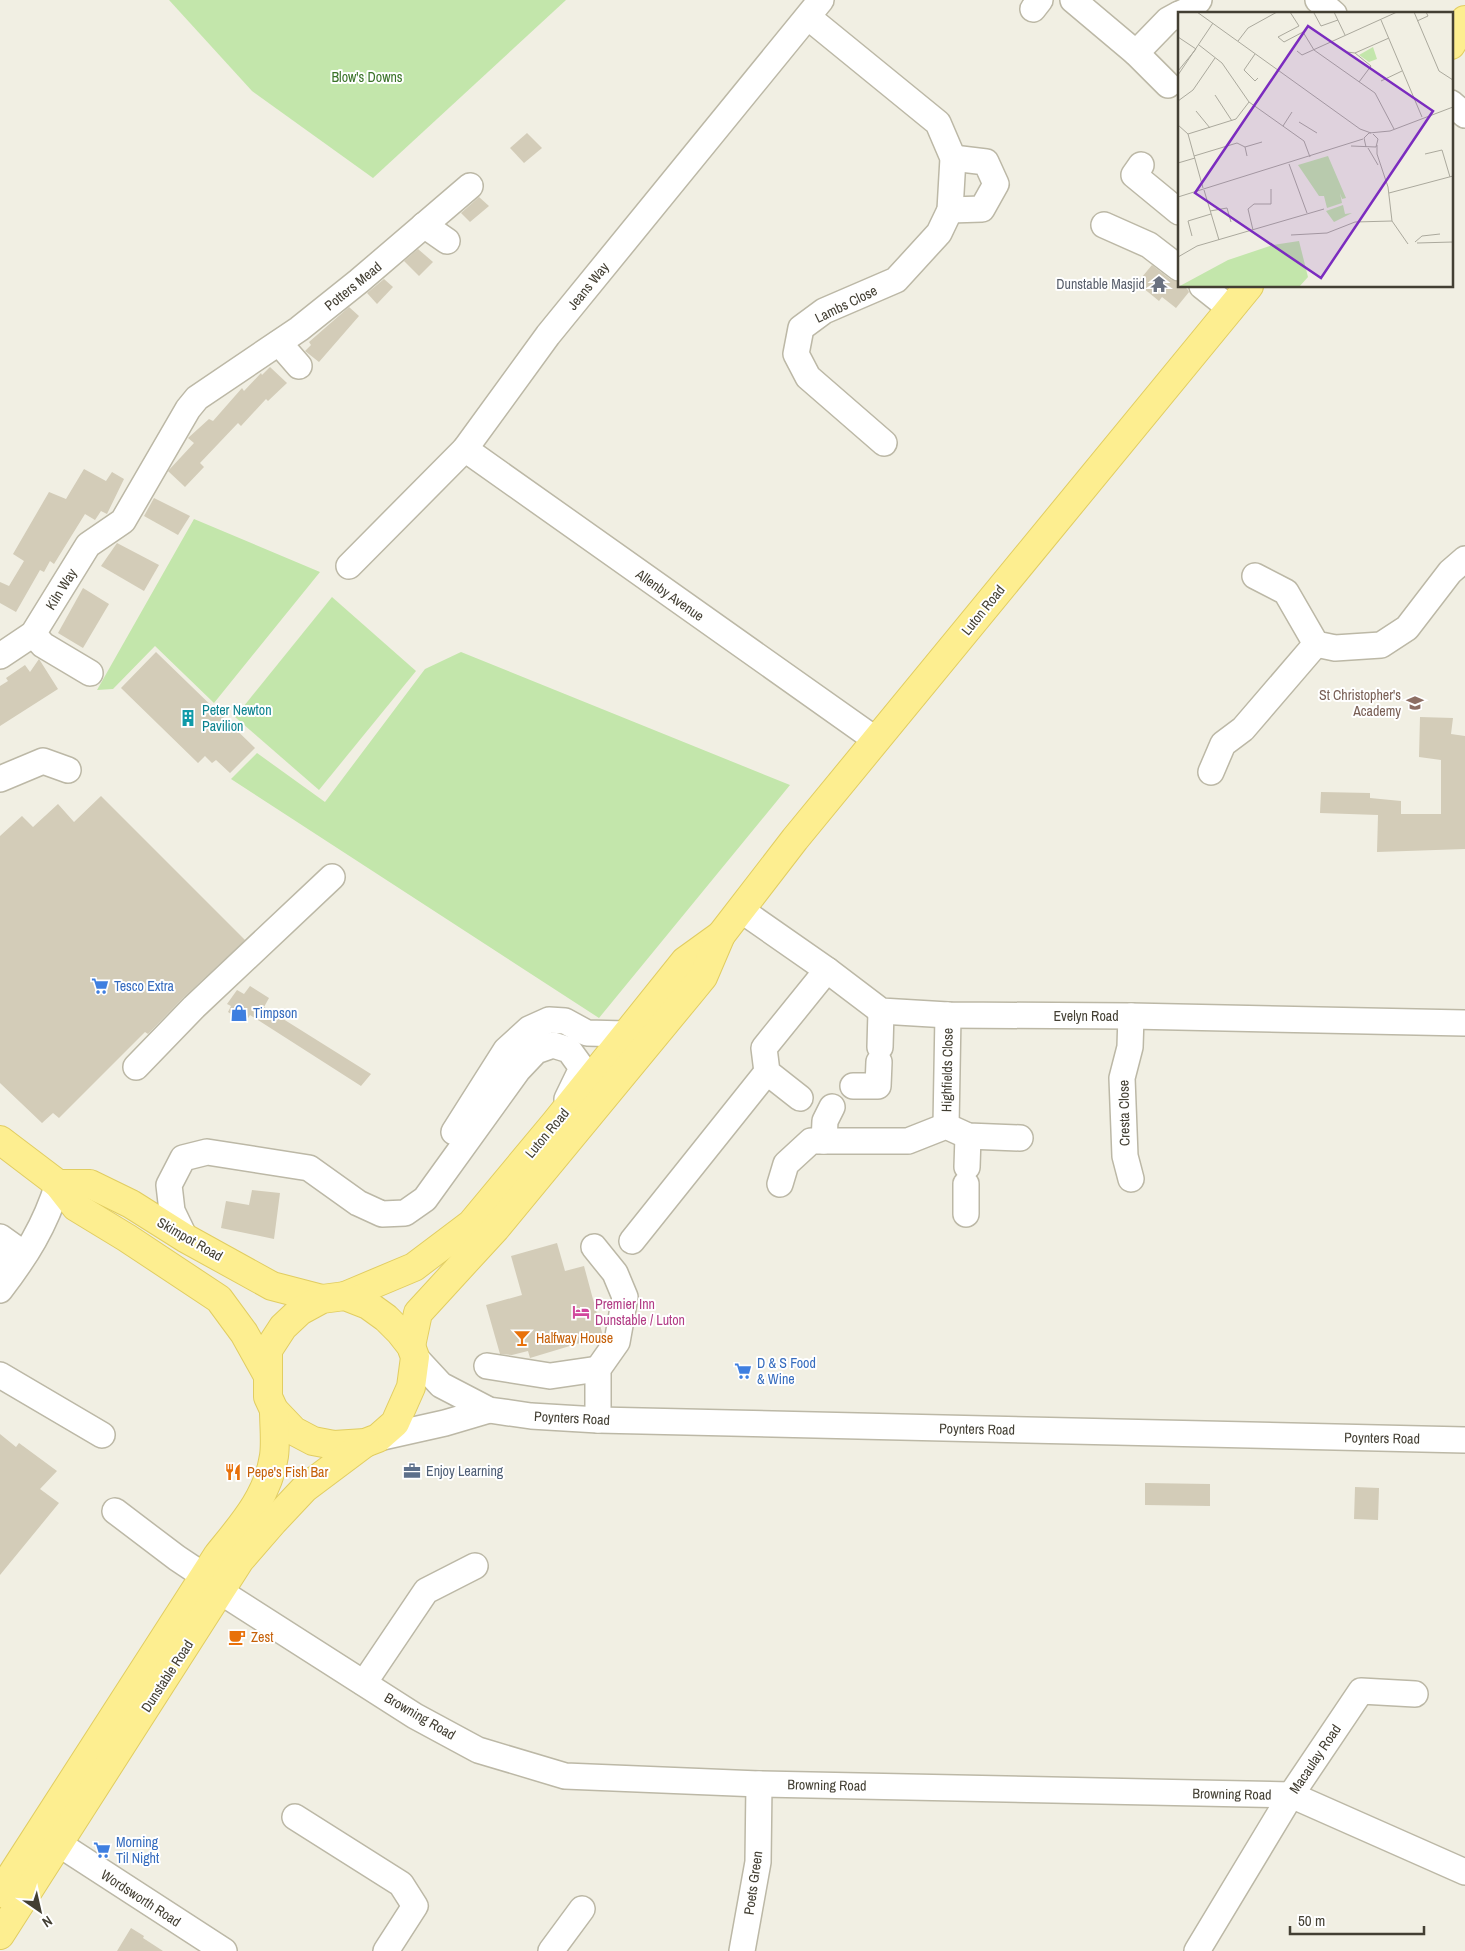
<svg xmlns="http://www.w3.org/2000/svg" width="1465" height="1951" viewBox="0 0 1465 1951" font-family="'Archivo Narrow',sans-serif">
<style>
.green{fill:#c3e6ab}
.building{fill:#d3ccb8}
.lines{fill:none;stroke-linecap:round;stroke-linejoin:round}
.minor-casing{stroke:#bcb8a6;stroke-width:28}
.major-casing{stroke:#e1cd61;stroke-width:30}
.minor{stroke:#fff;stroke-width:25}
.major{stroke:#fdee90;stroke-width:28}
.labels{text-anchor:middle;stroke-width:4;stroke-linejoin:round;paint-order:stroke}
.park-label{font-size:14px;fill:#3a7328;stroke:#fff}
.worship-label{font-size:14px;fill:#5b616d;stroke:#fff;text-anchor:end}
.street-label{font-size:14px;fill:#433f33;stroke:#fff}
.education-label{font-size:14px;fill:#785e54;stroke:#fff;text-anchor:end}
.culture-label{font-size:14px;fill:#0d838f;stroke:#fff;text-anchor:start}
.shop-label{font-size:14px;fill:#366cbe;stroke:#fff;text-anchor:start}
.hotel-label{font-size:14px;fill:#b23c85;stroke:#fff;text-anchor:start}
.food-label{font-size:14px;fill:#c56008;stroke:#fff;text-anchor:start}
.service-label{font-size:14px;fill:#4e5e75;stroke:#fff;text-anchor:start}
.inset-road{fill:none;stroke:#aba99d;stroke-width:1}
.view{fill:#7b2cbf;fill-opacity:0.15;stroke:#7b2cbf;stroke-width:2.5}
.inset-edge{fill:none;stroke:#433f33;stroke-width:2.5}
</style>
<rect width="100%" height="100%" fill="#f1efe3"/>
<g class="green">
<path d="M169,0H566L373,178L252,91Z"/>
<path d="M194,519L320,572L214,703L155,646L113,689L97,690Z"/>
<path d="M332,597L416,671L319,790L235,717Z"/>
<path d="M461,652L790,785L599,1018L231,779L257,753L325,802L425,669Z"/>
</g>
<g class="building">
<path d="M527,133L542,148L524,163L510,148Z"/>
<path d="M479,197L489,206L470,222L461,213Z"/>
<path d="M418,249L433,262L419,276L404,261Z"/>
<path d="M1152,265L1170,279L1179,282V286H1184L1188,290L1189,292L1176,308L1162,297L1159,301L1137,283Z"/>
<path d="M384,279L393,287L377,304L367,293Z"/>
<path d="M349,307L359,316L319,362L305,351L311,345L309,342Z"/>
<path d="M270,367L287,383L268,401L266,399L241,426L238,423L200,463L204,467L185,487L168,471L194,443L188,438L209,419L213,421L242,388L244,391L261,373L262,375Z"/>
<path d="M84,469L106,481L112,472L124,479L107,514L101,511L95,520L85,514L54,564L50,561L44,572L40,570L16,612L0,603V582L9,586L24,561L13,554L49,492L66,499Z"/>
<path d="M154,498L190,516L178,535L144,516Z"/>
<path d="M117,543L159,565L144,591L101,566Z"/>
<path d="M83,588L109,604L83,648L58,633Z"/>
<path d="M156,652L255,748L230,773L216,760L212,763L205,756L198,763L121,688Z"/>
<path d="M39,659L58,689L0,726V686L8,681L6,678L25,665L30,672Z"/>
<path d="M1420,717L1453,718L1451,734L1465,736V849L1377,852L1378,815L1320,813L1321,792L1370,793V798L1401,801V814H1441V760L1419,757Z"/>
<path d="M101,796L245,940L184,997L148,1034L145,1032L59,1118L53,1113L42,1123L0,1083V836L22,816L33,827L58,804L74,822Z"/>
<path d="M250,986L269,998L264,1007L371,1074L361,1086L250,1015L245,1023L228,1012L231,1006L227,1004L237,990L244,994Z"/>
<path d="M252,1190L280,1193L274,1239L221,1228L226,1201L249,1205Z"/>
<path d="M557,1243L565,1271L584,1266L603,1336L530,1358L528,1351L512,1355L500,1354L486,1305L522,1295L511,1256Z"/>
<path d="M0,1434L16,1447L19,1443L57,1471L40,1489L59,1503L0,1575Z"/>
<path d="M1145,1483L1210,1484V1506L1145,1505Z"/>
<path d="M1355,1487L1379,1488L1378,1520L1354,1519Z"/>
<path d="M131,1928L144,1936L143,1938L163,1951H117Z"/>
</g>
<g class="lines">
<g class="minor-casing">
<g id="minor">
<path d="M1073,0L1136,53L1168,20L1179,14"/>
<path d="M1318,0L1334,14"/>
<path d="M1033,9L1040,0"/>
<path d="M1180,14L1192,8L1199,0"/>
<path d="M808,17L938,123L953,158L950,210L939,233L896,280L824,311L801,328L796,354L808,377L884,443"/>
<path d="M1136,53L1168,85"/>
<path d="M1451,103L1465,115"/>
<path d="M1141,165L1134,175L1179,212"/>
<path d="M950,210L982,209L996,184L986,162L953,158"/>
<path d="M424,225L447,241"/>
<path d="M1104,225L1149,245L1179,268"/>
<path d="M1202,286L1231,309"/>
<path d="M279,343L299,366"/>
<path d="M465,449L876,740"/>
<path d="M349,566L465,449L548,335L821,0"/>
<path d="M1255,576L1286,592L1316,644L1335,648L1381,645L1407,628L1450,572L1465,559"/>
<path d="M33,634L43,645L90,673"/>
<path d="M0,656L33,634L88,545L123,521L188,409L197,398L299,329L359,281L470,186"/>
<path d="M1211,772L1223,744L1243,729L1316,644"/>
<path d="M0,779L43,761L68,770"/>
<path d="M741,910L827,970L881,1011L948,1015L1131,1016L1465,1023"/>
<path d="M1131,1016L1130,1047L1122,1078L1125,1156L1131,1179"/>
<path d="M880,1047L881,1011"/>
<path d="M136,1067L194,1007L332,877"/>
<path d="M853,1086H878L879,1062"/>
<path d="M800,1098L767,1072L764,1048L827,970"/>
<path d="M946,1126L948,1015"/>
<path d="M454,1132L506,1050L529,1029L549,1020L565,1021L587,1033L626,1034"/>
<path d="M824,1141L825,1121L832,1107"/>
<path d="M967,1167L968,1136"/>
<path d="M780,1184L786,1164L811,1141H908L946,1126L968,1136L1020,1138"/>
<path d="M966,1214V1184"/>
<path d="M0,1237L14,1247L11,1258L0,1272"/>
<path d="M185,1238L172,1211L169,1185L183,1158L207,1152L309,1168L358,1203L382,1214L405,1213L425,1199L518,1070L536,1051L553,1045L569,1050L582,1068L567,1099"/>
<path d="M632,1241L767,1072"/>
<path d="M594,1247L615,1273L625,1297L617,1342L598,1369V1420"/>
<path d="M0,1290C26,1256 45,1226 58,1184"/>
<path d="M415,1357L441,1385L489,1410L531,1416L598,1420L1465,1440"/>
<path d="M487,1366L550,1376L598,1369"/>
<path d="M0,1375L102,1435"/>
<path d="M378,1438L445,1423L489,1410"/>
<path d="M115,1511L177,1558L204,1576"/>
<path d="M221,1592L415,1716L478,1750L565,1776L759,1784L1291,1795L1465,1872"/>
<path d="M364,1683L426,1591L475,1566"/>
<path d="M295,1817L401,1884L415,1906L386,1951"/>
<path d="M59,1844L224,1951"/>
<path d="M551,1951L582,1909"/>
<path d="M742,1951L758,1862L759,1784"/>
<path d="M1197,1951L1291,1795L1361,1691L1415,1694"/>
</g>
</g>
<g class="major-casing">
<g id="major">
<path d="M1451,45L1465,20"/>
<path d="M0,1140L58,1184L76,1207L127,1238L219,1299L244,1333L268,1376"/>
<path d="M58,1184H90L131,1204L185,1238L272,1286L322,1299"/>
<path d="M345,1296L414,1267L471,1224L555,1123L685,961L721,935"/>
<path d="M345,1296L368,1305L386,1318L400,1332L411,1346L415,1357L411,1387L395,1423L378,1438L365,1443L334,1445L313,1441L294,1431L274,1410L268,1397V1350L283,1327L300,1311L322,1299Z"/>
<path d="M411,1346L418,1313L496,1228L694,988L703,977L721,935L795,839L1249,286"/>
<path d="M0,1893L217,1556C241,1526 268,1497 274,1456C276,1442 274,1425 274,1410"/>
<path d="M0,1935L240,1560L273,1522L305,1488L365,1443"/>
</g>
</g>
<use href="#minor" class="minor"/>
<use href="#major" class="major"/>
</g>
<defs>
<g id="temple-bare" transform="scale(1.35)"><path d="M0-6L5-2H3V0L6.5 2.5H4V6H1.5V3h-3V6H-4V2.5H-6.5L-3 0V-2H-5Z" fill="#6b7280" stroke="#fff" stroke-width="2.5" paint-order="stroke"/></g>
<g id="school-bare" transform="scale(1.35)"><path d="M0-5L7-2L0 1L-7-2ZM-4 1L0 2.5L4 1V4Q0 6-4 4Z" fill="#8d6e63" stroke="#fff" stroke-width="2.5" paint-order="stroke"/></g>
<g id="building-bare" transform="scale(1.35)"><path d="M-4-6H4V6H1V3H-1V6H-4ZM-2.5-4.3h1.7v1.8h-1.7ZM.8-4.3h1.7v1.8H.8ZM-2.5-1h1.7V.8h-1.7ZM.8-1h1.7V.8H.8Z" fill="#0f9aa8" stroke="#fff" stroke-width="2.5" paint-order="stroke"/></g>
<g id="supermarket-bare" transform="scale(1.35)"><path d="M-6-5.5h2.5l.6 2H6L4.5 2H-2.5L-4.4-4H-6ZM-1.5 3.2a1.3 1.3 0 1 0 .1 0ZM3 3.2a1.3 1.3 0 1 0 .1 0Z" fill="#3f7fe0" stroke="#fff" stroke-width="2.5" paint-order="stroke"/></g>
<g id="shop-bare" transform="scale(1.35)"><path d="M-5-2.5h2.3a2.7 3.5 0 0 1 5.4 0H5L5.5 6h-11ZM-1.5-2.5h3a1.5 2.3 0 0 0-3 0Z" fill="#3f7fe0" stroke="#fff" stroke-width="2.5" paint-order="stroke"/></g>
<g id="hotel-bare" transform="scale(1.35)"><path d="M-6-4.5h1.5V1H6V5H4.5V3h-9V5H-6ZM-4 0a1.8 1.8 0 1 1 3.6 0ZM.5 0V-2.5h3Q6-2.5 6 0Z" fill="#d1479c" stroke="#fff" stroke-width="2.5" paint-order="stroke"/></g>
<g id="bar-bare" transform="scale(1.35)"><path d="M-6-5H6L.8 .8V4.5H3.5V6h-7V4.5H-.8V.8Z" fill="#e8710a" stroke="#fff" stroke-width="2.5" paint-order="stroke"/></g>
<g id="office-bare" transform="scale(1.35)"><path d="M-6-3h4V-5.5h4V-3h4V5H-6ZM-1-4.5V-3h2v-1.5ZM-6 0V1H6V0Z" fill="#5c6f8a" stroke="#fff" stroke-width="2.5" paint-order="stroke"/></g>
<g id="restaurant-bare" transform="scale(1.35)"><path d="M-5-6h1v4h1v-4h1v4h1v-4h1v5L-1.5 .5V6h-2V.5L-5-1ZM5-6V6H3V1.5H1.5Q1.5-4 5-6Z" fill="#e8710a" stroke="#fff" stroke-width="2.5" paint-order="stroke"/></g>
<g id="cafe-bare" transform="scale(1.35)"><path d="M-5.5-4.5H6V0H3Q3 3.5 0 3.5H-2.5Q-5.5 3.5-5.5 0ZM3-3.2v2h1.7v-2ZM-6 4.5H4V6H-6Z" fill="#e8710a" stroke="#fff" stroke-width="2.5" paint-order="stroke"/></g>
</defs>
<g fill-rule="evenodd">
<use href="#temple-bare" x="1159" y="284"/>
<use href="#school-bare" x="1415" y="703"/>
<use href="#building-bare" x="188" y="718"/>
<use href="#supermarket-bare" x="100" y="986"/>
<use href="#shop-bare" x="239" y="1013"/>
<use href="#hotel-bare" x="581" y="1312"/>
<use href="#bar-bare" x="522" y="1338"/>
<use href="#supermarket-bare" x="743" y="1371"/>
<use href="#office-bare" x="412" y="1471"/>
<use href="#restaurant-bare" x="233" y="1472"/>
<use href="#cafe-bare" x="237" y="1637"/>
<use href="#supermarket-bare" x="102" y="1850"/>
</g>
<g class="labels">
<g class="park-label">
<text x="367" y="82">Blow's Downs</text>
</g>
<g class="worship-label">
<text x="1145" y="289">Dunstable Masjid</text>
</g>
<g class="street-label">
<text transform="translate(353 286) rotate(-39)" y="5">Potters Mead</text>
<text transform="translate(588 286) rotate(-51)" y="5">Jeans Way</text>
<text transform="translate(846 304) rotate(-26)" y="5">Lambs Close</text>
<text transform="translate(61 589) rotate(-58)" y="5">Kiln Way</text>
<text transform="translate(670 595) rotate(35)" y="5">Allenby Avenue</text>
<text transform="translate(983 610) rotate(-51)" y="5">Luton Road</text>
<text x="1086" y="1021">Evelyn Road</text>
<text transform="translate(947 1070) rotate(-89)" y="5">Highfields Close</text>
<text transform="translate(1124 1113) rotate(-91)" y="5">Cresta Close</text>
<text transform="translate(547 1133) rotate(-50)" y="5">Luton Road</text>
<text transform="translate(190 1239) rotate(30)" y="5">Skimpot Road</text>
<text transform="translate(572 1418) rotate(3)" y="5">Poynters Road</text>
<text transform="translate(977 1429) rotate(1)" y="5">Poynters Road</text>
<text transform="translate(1382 1438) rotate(1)" y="5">Poynters Road</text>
<text transform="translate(167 1676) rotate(-57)" y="5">Dunstable Road</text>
<text transform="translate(420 1716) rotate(30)" y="5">Browning Road</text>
<text transform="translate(1315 1759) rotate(-56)" y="5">Macaulay Road</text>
<text transform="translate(827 1785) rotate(1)" y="5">Browning Road</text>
<text transform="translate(1232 1794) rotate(1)" y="5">Browning Road</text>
<text transform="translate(753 1883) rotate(-82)" y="5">Poets Green</text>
<text transform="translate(141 1898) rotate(33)" y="5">Wordsworth Road</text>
</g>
<g class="education-label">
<text x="1401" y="700">St Christopher's<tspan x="1401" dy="16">Academy</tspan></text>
</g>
<g class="culture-label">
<text x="202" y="715">Peter Newton<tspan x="202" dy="16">Pavilion</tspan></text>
</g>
<g class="shop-label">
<text x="114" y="991">Tesco Extra</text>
<text x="253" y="1018">Timpson</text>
<text x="757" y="1368">D &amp; S Food<tspan x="757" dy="16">&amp; Wine</tspan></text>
<text x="116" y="1847">Morning<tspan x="116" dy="16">Til Night</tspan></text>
</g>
<g class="hotel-label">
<text x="595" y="1309">Premier Inn<tspan x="595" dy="16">Dunstable / Luton</tspan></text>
</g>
<g class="food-label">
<text x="536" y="1343">Halfway House</text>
<text x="247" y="1477">Pepe's Fish Bar</text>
<text x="251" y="1642">Zest</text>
</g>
<g class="service-label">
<text x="426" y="1476">Enjoy Learning</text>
</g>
</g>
<g transform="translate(1178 12)">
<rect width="275" height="275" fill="#f1efe3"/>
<path d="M195,35L199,47L191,50L181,43ZM150,144L168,186L164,187L162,181L164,191L149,196L146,184H141L120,153ZM165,193L167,202L174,201L156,210L148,199ZM121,229L130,265L121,275H0L50,248L95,233Z" fill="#c3e6ab"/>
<path class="inset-road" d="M19,0L182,117L193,121M112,0L121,14L100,25L106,30L125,20L136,38L197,81L216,117M156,0L167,23M236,0L261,59L275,68M136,1L143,14L160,8M203,8L244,105M239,9L250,4L248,0M0,25L18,37M60,29L70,16L99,0M21,33L44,51L71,90L126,129L132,145M119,39L124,43L219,0M169,40L177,41L211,26M177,41L193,54L181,70M77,42L66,58L77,69L80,66M0,59L18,37M0,63L35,11M203,69L224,59M37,83L54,109M0,89L15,78L37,46M18,99L32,116M121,110L139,121M0,113L10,122L25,176M105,114L114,100M10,122L58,107L71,90M199,133V142L210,175L214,209L230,232M173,134L198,135L200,127L195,122M67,135L84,130M188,135L186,126L191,121L212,119L275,95M190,136L200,153M247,142L264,138L272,165M16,144L59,131L67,135L69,144M0,151L17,146M111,152L129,201M26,178L41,228M211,181L275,164M0,185L185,127M32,199L49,196L53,210M75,218L70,197L76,192H93V177M113,223L149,221L177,210L214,209M14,224L10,209L33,202M237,230L244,224L262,222M239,231L275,230M0,245L19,234L146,197"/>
<path class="view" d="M130,14L255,99L143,266L17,181Z"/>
<rect width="275" height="275" class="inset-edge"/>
</g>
<g transform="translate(40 1911) rotate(146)" stroke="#ffffff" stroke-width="4" paint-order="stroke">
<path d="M0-4L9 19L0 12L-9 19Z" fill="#433f33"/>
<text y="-8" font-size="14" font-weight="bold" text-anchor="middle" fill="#433f33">N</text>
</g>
<path d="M1290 1926v8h134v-8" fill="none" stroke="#433f33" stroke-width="2.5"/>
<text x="1298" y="1926" font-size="15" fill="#433f33" stroke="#ffffff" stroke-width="4" paint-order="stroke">50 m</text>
</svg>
